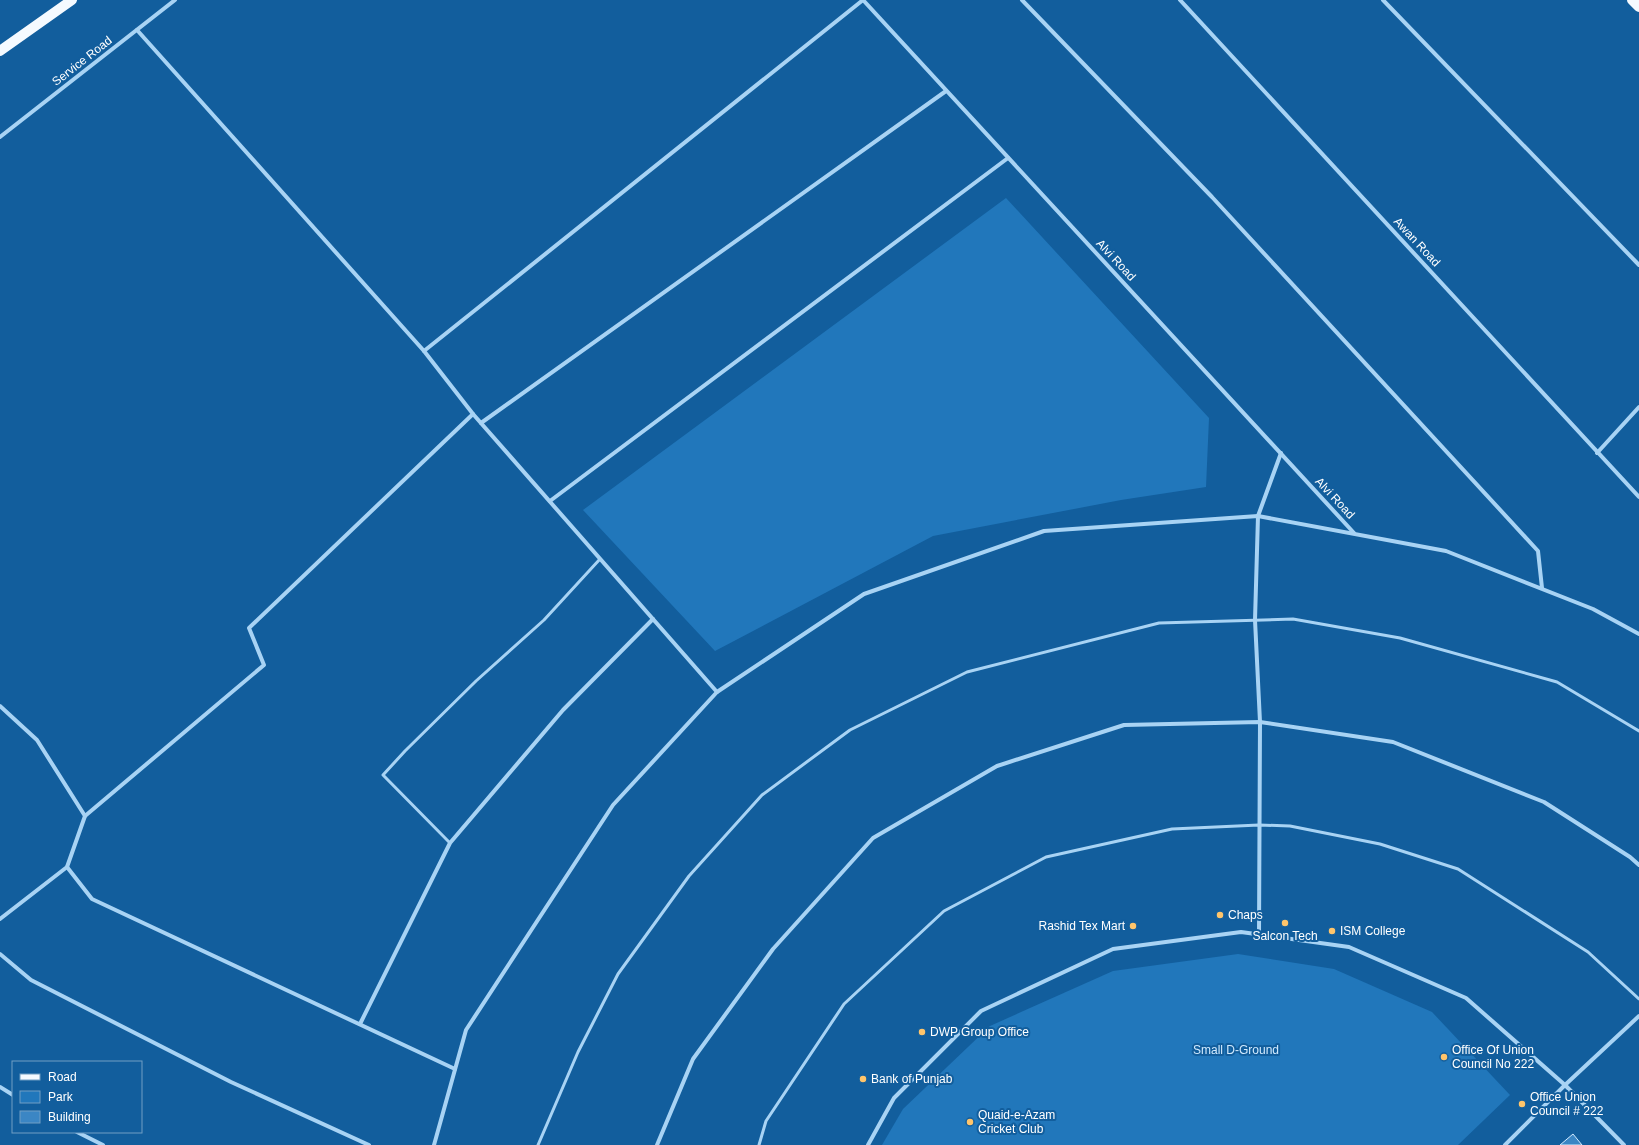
<svg xmlns="http://www.w3.org/2000/svg" width="1639" height="1145" viewBox="0 0 1639 1145" font-family="Arial,sans-serif">
<style>
.green{fill:#2177bb}
.building{fill:#3b86c4;stroke:#d1eafe}
.lines{fill:none;stroke-linecap:round;stroke-linejoin:round}
.service{stroke:#a8d3f4;stroke-width:3}
.minor{stroke:#a8d3f4;stroke-width:4}
.primary{stroke:#f5faff;stroke-width:10}
.poi-dot{fill:#ffc56b;stroke:#125e9d;stroke-width:1.5}
.labels{text-anchor:middle;stroke-width:4;stroke-linejoin:round;paint-order:stroke}
.street-label{font-size:12px;fill:#fff;stroke:#125e9d}
.poi-label{font-size:12px;fill:#fff;stroke:#125e9d;text-anchor:start}
.park-label{font-size:12px;fill:#d1eafe;stroke:#125e9d}
</style>
<rect width="100%" height="100%" fill="#125e9d"/>
<g class="green">
<path d="M1006,198L1209,418L1206,487L1121,500L933,536L715,651L583,510Z"/>
<path d="M1238,954L1334,969L1432,1012L1510,1095L1458,1145H882L903,1109L990,1026L1113,971Z"/>
</g>
<path class="building" d="M1573,1134L1582,1145H1560Z"/>
<g class="lines">
<g class="service">
<path d="M450,843L383,775L405,751L476,681L544,620L600,559"/>
<path d="M538,1145L578,1052L618,974L689,876L762,795L850,730L967,672L1159,623L1293,619L1400,638L1557,682L1639,731"/>
<path d="M759,1145L766,1121L844,1004L944,911L1046,857L1172,829L1259,825L1290,826L1380,844L1458,869L1588,952L1639,999"/>
</g>
<g class="minor">
<path d="M863,0L1354,533"/>
<path d="M1022,0L1212,197L1538,551L1542,588"/>
<path d="M1180,0L1639,497"/>
<path d="M1383,0L1639,265"/>
<path d="M137,30L424,351L473,414L717,692"/>
<path d="M0,137L175,0"/>
<path d="M424,351L863,0"/>
<path d="M481,423L946,91"/>
<path d="M1597,453L1639,407"/>
<path d="M550,501L1008,158"/>
<path d="M0,706L37,740L85,816L67,867L0,919"/>
<path d="M85,816L264,665L249,628L473,414"/>
<path d="M67,867L92,899L455,1069"/>
<path d="M1259,934L1260,722L1255,620L1258,516L1281,453"/>
<path d="M0,954L31,980L231,1082L369,1145"/>
<path d="M360,1024L450,843L563,710L653,619"/>
<path d="M0,1087L13,1095"/>
<path d="M77,1132L103,1145"/>
<path d="M434,1145L466,1030L613,805L717,692L864,594L1044,531L1258,516L1446,551L1593,609L1639,634"/>
<path d="M657,1145L693,1059L773,949L873,838L997,766L1124,725L1260,722L1393,742L1544,802L1630,857L1639,865"/>
<path d="M868,1145L894,1098L981,1011L1113,949L1241,932L1349,947L1466,998L1565,1085L1624,1145"/>
<path d="M1505,1145L1565,1085L1639,1016"/>
</g>
<g class="primary">
<path d="M1632,0L1639,7"/>
<path d="M0,51L72,0"/>
</g>
</g>
<g class="poi-dot">
<circle cx="1220" cy="915" r="4"/>
<circle cx="1285" cy="923" r="4"/>
<circle cx="1133" cy="926" r="4"/>
<circle cx="1332" cy="931" r="4"/>
<circle cx="922" cy="1032" r="4"/>
<circle cx="1444" cy="1057" r="4"/>
<circle cx="863" cy="1079" r="4"/>
<circle cx="1522" cy="1104" r="4"/>
<circle cx="970" cy="1122" r="4"/>
</g>
<g class="labels">
<g class="street-label">
<text transform="translate(82 61) rotate(-38)" y="4">Service Road</text>
<text transform="translate(1417 242) rotate(47)" y="4">Awan Road</text>
<text transform="translate(1116 260) rotate(47)" y="4">Alvi Road</text>
<text transform="translate(1335 498) rotate(47)" y="4">Alvi Road</text>
</g>
<g class="poi-label">
<text x="1228" y="919">Chaps</text>
<text x="1125" y="930" text-anchor="end">Rashid Tex Mart</text>
<text x="1340" y="935">ISM College</text>
<text x="1285" y="940" text-anchor="middle">Salcon Tech</text>
<text x="930" y="1036">DWP Group Office</text>
<text x="1452" y="1054">Office Of Union<tspan x="1452" dy="14">Council No 222</tspan></text>
<text x="871" y="1083">Bank of Punjab</text>
<text x="1530" y="1101">Office Union<tspan x="1530" dy="14">Council # 222</tspan></text>
<text x="978" y="1119">Quaid-e-Azam<tspan x="978" dy="14">Cricket Club</tspan></text>
</g>
<g class="park-label">
<text x="1236" y="1054">Small D-Ground</text>
</g>
</g>
<rect x="12" y="1061" width="130" height="72" fill="#125e9d" stroke="#719ec4"/>
<rect x="20" y="1074" width="20" height="6" fill="#f5faff" stroke="#719ec4"/>
<text x="48" y="1081" font-size="12" fill="#ffffff">Road</text>
<rect x="20" y="1091" width="20" height="12" fill="#2177bb" stroke="#719ec4"/>
<text x="48" y="1101" font-size="12" fill="#ffffff">Park</text>
<rect x="20" y="1111" width="20" height="12" fill="#3b86c4" stroke="#719ec4"/>
<text x="48" y="1121" font-size="12" fill="#ffffff">Building</text>
</svg>
